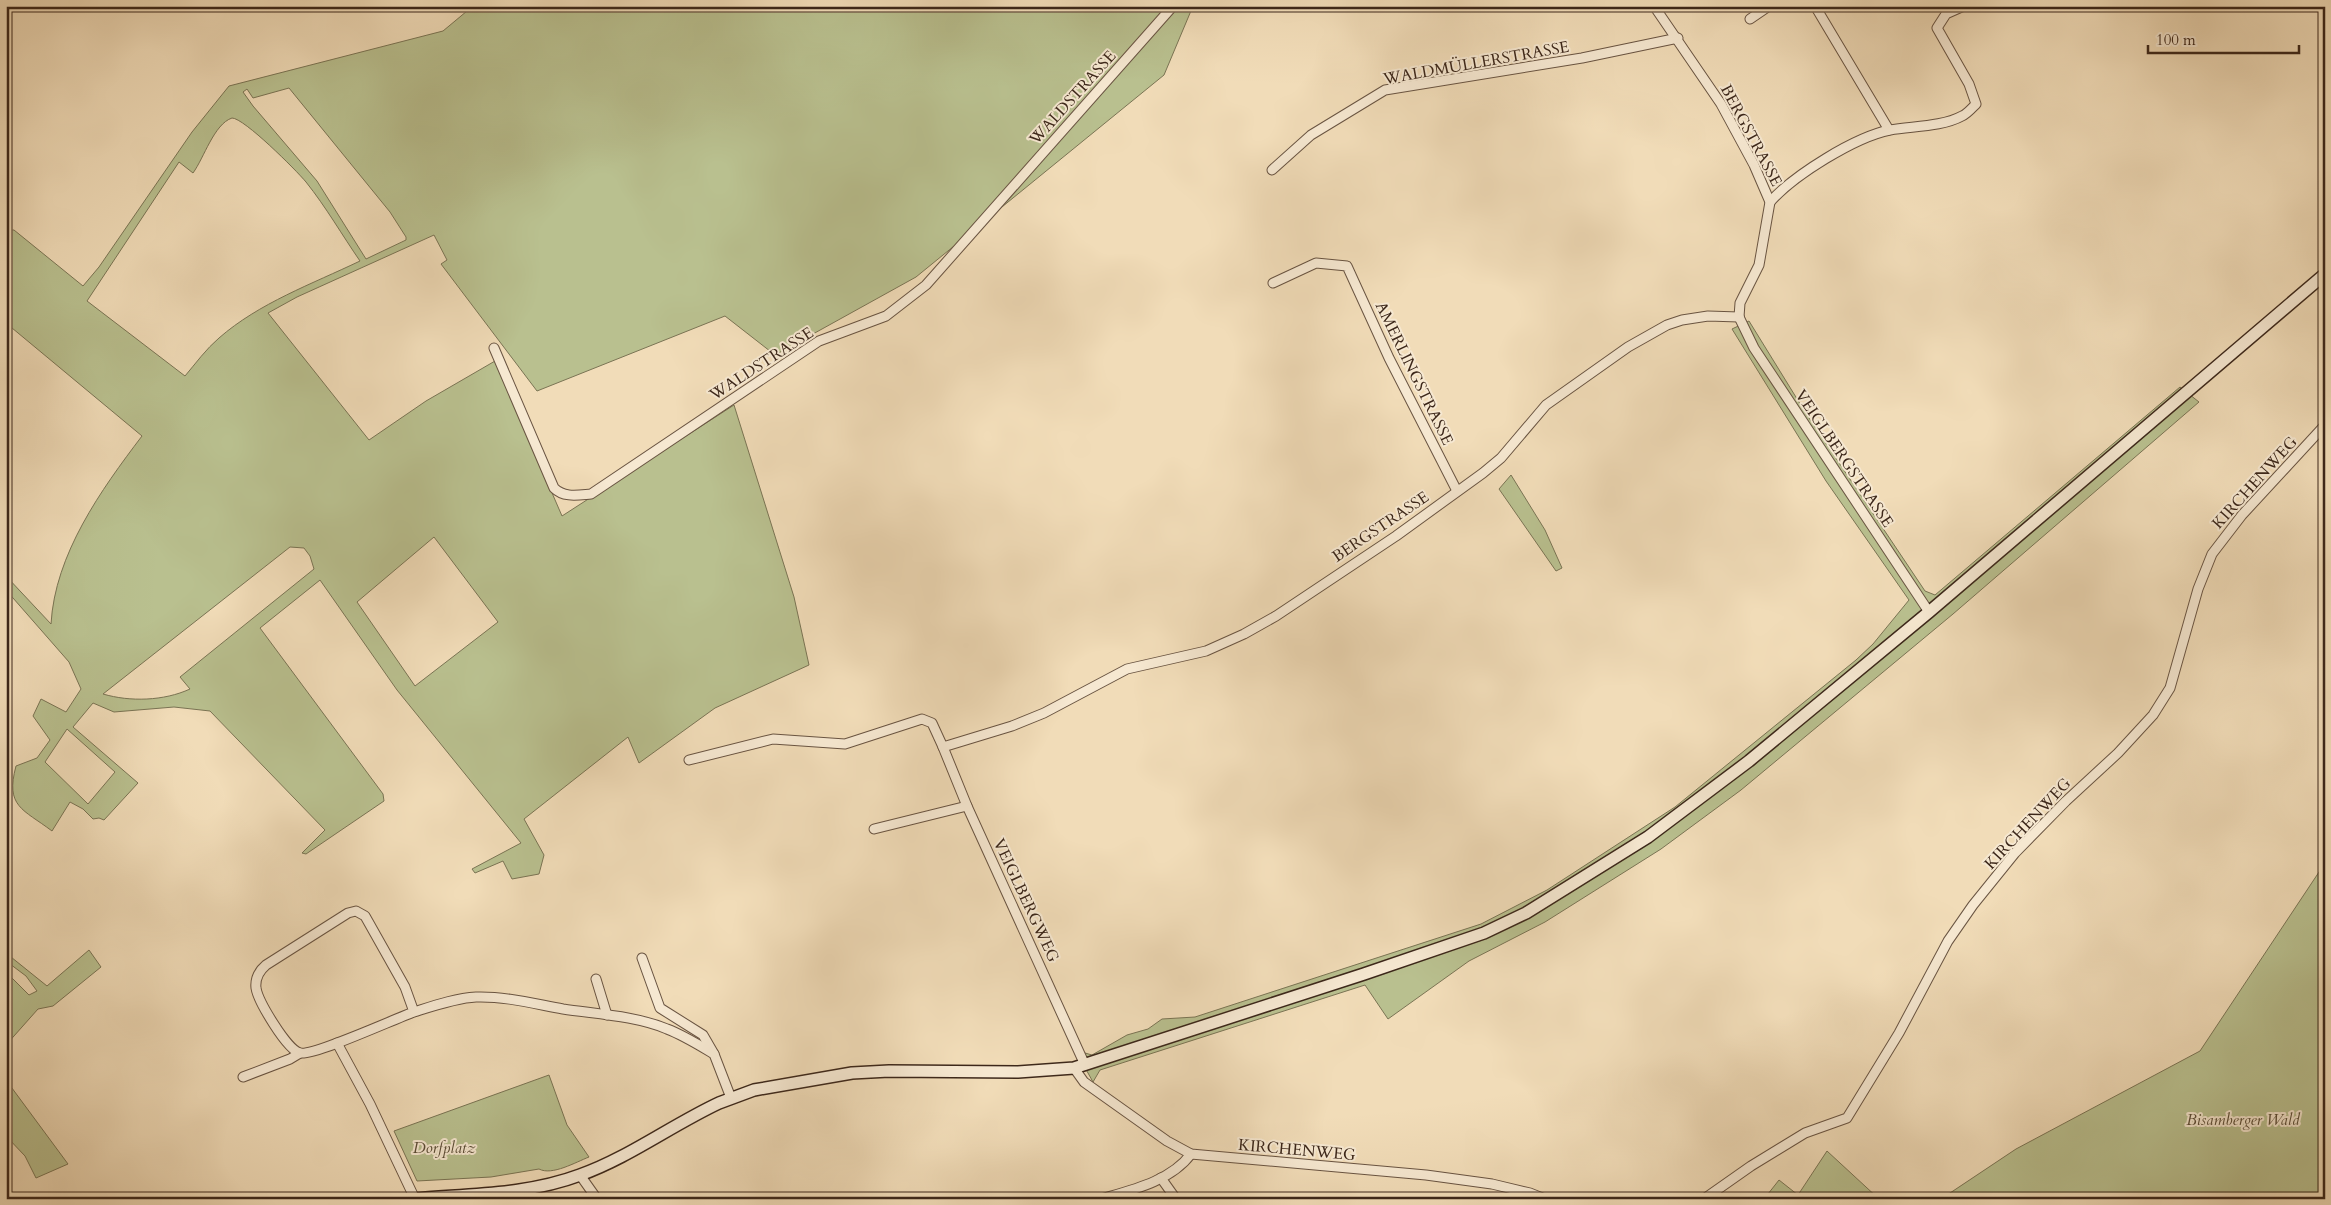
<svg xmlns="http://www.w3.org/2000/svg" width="2331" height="1205" viewBox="0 0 2331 1205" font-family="Cardo,serif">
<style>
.green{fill:#b9c08f;stroke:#7a7454;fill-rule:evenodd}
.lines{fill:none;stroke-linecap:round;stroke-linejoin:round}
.minor-casing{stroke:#695442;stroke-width:11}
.secondary-casing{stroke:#3c271a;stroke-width:14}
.minor{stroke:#f6e8d1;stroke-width:9}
.secondary{stroke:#f6e8d1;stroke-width:11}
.labels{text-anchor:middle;stroke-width:4;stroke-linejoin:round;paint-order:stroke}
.street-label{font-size:16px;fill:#3c271a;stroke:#f6e8d1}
.park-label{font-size:16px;font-style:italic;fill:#5b4d37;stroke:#f6e8d1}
</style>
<rect width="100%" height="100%" fill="#f1dcb8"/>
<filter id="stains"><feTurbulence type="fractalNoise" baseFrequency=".004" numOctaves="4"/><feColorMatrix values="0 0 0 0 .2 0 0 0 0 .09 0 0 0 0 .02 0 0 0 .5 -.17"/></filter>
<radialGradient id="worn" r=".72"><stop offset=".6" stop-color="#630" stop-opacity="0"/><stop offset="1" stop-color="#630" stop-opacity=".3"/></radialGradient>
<g class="green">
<path d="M473,6H1193L1164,75L916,277L775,355L725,316L537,391L441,264L447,260L434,235L297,297L268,313L369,440L426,401L495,361L562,516L734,405L794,597L809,665L715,708L639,763L628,737L524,819L544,855L539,874L512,879L503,861L475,873L472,869L521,843L397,690L320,580L260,628L383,794L384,801L306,854L302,853L325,830L210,711L174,707L114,712L93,703L73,727L138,783L104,820L99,818L93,819L83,809L70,802L52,831C23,809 5,807 16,766L37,758L50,740L33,716L41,699L66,712L81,689L69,662L6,590V576L51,624C55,554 101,490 142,436L6,323V230H14L83,286L99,267L192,132L229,86L443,31ZM289,88L390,212L406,237V240L366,259L317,181L253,106L243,92L247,89L253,98ZM232,118C244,118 296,170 306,182C326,207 342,235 360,261C312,284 259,303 219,338C206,349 196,363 185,376L87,301L179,162L193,173C204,158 214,124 232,118ZM434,537L498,622L415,686L357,602ZM290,547L304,548L310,556L314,569L180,677L190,689C164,701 130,702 103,694ZM67,729L115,772L88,804L45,762Z"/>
<path d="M1749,321L1807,415L1925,591L1935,595L2180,387L2199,402L1953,614L1741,790L1661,849L1545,922L1469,961L1388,1019L1365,985L1100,1070L1093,1082L1078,1055L1085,1053L1092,1055L1127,1035L1148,1029L1162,1019L1195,1017L1481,924L1547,890L1675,807L1856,660L1873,644L1909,600L1826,481L1732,329Z"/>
<path d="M1511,475L1545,530L1562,568L1556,571L1499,489Z"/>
<path d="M2325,863V1199H1941L2016,1149L2200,1051Z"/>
<path d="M89,950L101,967L53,1006L38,1009L6,1045V972L29,995L37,991L26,976L6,961V953L47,986Z"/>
<path d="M549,1075L567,1125L589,1157C576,1162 552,1176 539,1169L491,1177L417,1181L394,1131Z"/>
<path d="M6,1080L68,1164L36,1178L25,1156L6,1136Z"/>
<path d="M1827,1151L1879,1199H1764L1779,1180L1798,1195Z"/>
</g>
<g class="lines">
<g class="minor-casing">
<g id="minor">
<path d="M1654,6L1721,104L1754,165L1770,202L1759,265L1740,303L1739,317"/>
<path d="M1815,6L1889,130"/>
<path d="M1750,19L1769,6"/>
<path d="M1272,170L1311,135L1385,90L1582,58L1678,38"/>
<path d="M1770,202C1794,175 1855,137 1890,130C1911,126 1942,127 1962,116C1967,114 1972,108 1976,104L1969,84L1937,28L1946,14L1964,6"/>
<path d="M1273,283L1316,263L1347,266L1389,358L1457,491"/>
<path d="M1739,317L1754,348L1929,612"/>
<path d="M494,348L554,488C564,498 578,495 591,494L819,341L886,316L926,285L1173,6"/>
<path d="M943,747L967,806L1085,1065"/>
<path d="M689,760L773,739L845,744L922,719L932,723L943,747L1012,726L1044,713L1127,669L1206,651L1244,634L1276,616L1396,536L1483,473L1501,458L1546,405L1628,347L1667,325L1682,320L1708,316L1739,317"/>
<path d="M874,829L967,806"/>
<path d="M642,958L660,1008L703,1035L714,1054"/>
<path d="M596,979L607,1015"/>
<path d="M414,1012L405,987L365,916L356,911L348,913L266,965C259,971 255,979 256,988C258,1001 287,1050 300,1053C314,1056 394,1019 414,1012C433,1006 456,998 476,997C505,996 535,1004 563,1009C596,1014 636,1016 667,1029C683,1035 699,1045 714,1054L731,1098"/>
<path d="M337,1043L370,1104L415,1199"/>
<path d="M1074,1068L1084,1082L1167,1141L1191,1154L1426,1175L1492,1184L1530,1193L1545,1199"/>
<path d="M243,1077L290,1059L300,1053"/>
<path d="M580,1175L597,1199"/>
<path d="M1161,1178L1176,1199"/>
<path d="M1101,1199C1132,1190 1171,1181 1191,1154"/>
<path d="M1704,1199L1751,1166L1805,1133L1847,1118L1899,1033L1948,941L1973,905L2015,853L2066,801L2118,753L2153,715L2170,688L2198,589L2212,554L2242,515L2325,425"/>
</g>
</g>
<g class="secondary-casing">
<path id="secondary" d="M413,1199C469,1194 527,1195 580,1175C628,1158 672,1125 719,1103L754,1090L852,1073L889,1071L1018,1072L1074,1068L1364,974L1484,933L1526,913L1648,837L1749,761L1929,612L2325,274"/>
</g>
<use href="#minor" class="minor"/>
<use href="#secondary" class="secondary"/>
</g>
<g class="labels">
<g class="street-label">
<text transform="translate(1476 62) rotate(-10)" y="6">WALDMÜLLERSTRASSE</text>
<text transform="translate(1072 97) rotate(-48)" y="6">WALDSTRASSE</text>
<text transform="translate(1752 135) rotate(62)" y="6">BERGSTRASSE</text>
<text transform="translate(761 363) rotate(-33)" y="6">WALDSTRASSE</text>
<text transform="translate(1415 373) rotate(64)" y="6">AMERLINGSTRASSE</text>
<text transform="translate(1845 458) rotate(56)" y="6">VEIGLBERGSTRASSE</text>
<text transform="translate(2254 482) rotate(-48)" y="6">KIRCHENWEG</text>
<text transform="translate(1380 526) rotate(-34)" y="6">BERGSTRASSE</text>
<text transform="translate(2027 823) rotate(-47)" y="6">KIRCHENWEG</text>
<text transform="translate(1027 900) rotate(65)" y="6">VEIGLBERGWEG</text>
<text transform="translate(1297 1149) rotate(5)" y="6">KIRCHENWEG</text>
</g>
<g class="park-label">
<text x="2243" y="1125">Bisamberger Wald</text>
<text x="444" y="1153">Dorfplatz</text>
</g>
</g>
<rect width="2331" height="1205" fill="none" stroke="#f1dcb8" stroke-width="25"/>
<rect x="8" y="8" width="2316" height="1190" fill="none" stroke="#3c271a" stroke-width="2.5"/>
<rect x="12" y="12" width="2306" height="1180" fill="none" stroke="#3c271a"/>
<path d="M2148 45v8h151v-8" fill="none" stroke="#3c271a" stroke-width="2.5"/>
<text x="2156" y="45" font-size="15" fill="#3c271a" stroke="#f6e8d1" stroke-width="4" paint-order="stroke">100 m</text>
<rect width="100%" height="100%" filter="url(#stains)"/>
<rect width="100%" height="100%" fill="url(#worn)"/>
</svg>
